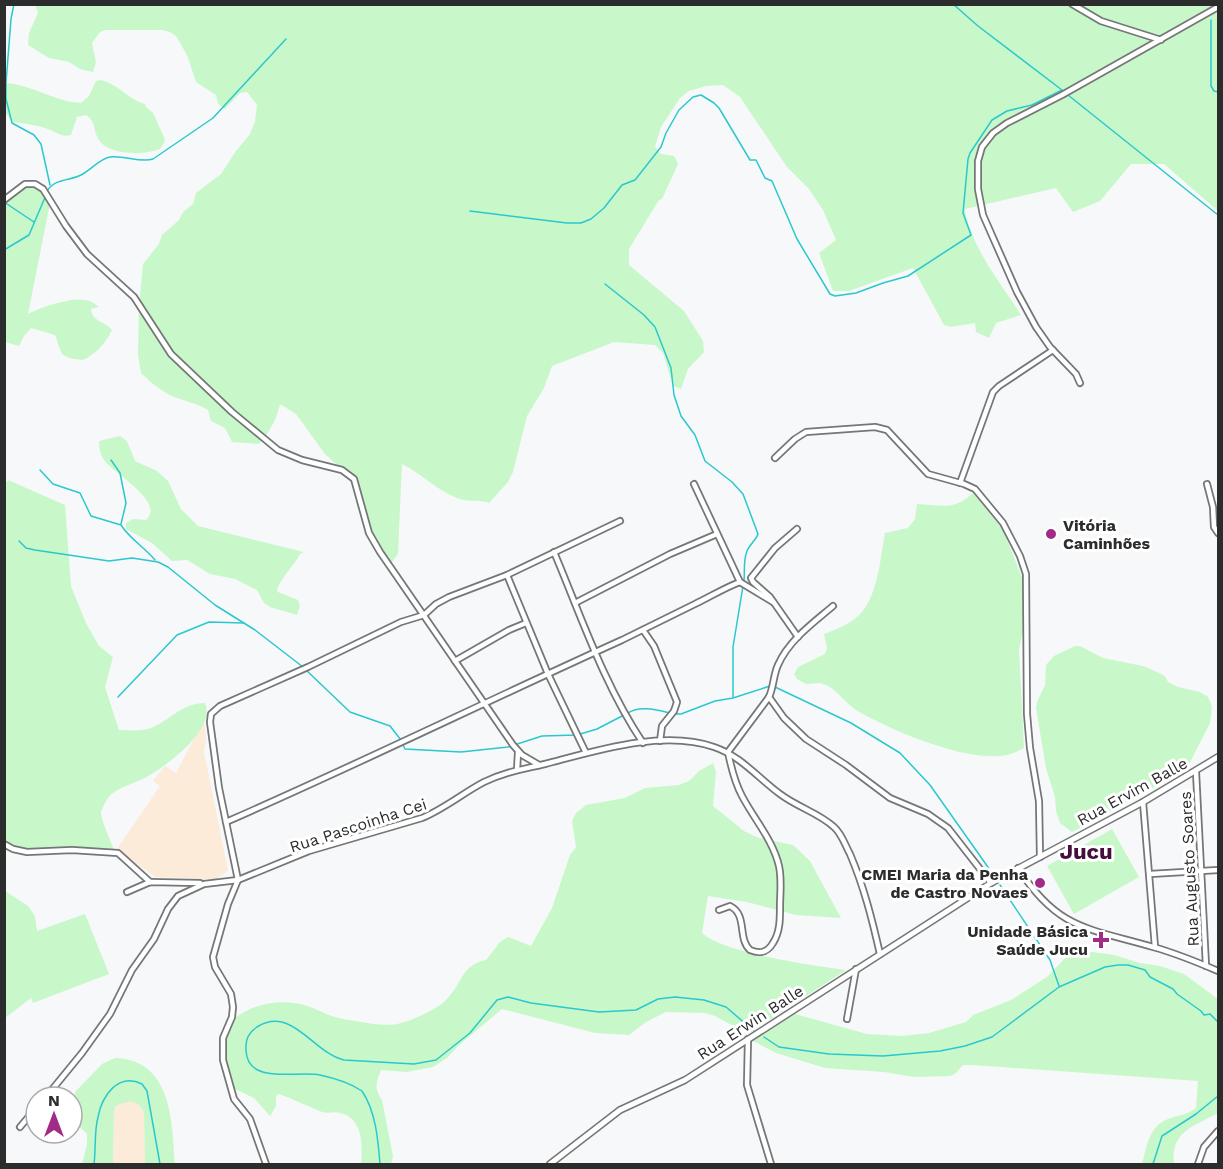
<svg xmlns="http://www.w3.org/2000/svg" width="1223" height="1169" viewBox="0 0 1223 1169" font-family="'Work Sans',sans-serif">
<style>
.industrial{fill:#fcebd9}
.green{fill:#c8f8c9}
.lines{fill:none;stroke-linecap:round;stroke-linejoin:round}
.stream{stroke:#2ac8ce;stroke-width:1.5}
.minor-casing{stroke:#757677;stroke-width:8}
.tertiary-casing{stroke:#757677;stroke-width:8}
.minor{stroke:#fff;stroke-width:4.5}
.tertiary{stroke:#fff;stroke-width:5}
.poi-dot{fill:#a02c87;stroke:#fff;stroke-width:2}
.labels{text-anchor:middle;stroke-width:6;stroke-linejoin:round;paint-order:stroke}
.poi-label{font-size:16px;font-weight:bold;fill:#2c2c2d;stroke:#fff;text-anchor:end}
.street-label{font-size:16px;fill:#2c2c2d;stroke:#fff}
.district-label{font-size:22px;font-weight:bold;fill:#460e3a;stroke:#fff}
</style>
<rect width="100%" height="100%" fill="#f7f8f9"/>
<g class="industrial">
<path d="M204,720L206,741L204,752L228,871L216,879L155,877L117,849L160,786L153,781L165,766L176,773Z"/>
<path d="M125,1102H135L140,1105L144,1113L145,1164H113L114,1110L116,1106Z"/>
</g>
<g class="green">
<path d="M35,4L1218,5V211L1164,164H1131L1100,201L1073,212L1056,188L965,209C971,248 1001,283 1021,315L996,323L989,338L976,332L975,323L951,327L944,325L913,268L849,291H833L819,253L836,240L823,210L809,189L787,167L740,97L723,85L706,86L689,91L680,98L661,127L655,147L661,154L674,156L678,164L662,199L659,200L629,249V265L684,311L703,341L704,352L688,369L681,389L673,386L663,353L655,345L614,342L552,366L544,388L527,416L513,472L508,482L489,503C479,499 469,503 457,498C436,490 421,473 402,464L398,554L391,563L383,562L367,531L354,484L347,474L325,454L296,414L280,404C276,421 270,431 259,444L232,442L225,428L211,421L208,410C196,403 184,401 172,396C160,390 150,382 141,373L138,355L139,305L143,264L159,244L162,235L179,220L183,212L193,204L196,193L221,174L236,151L250,134L255,121L257,105L247,92L240,93L225,109L218,104L216,95L196,82L187,55L176,36L170,32L162,30H106L100,32L92,43L96,62L93,72L80,69L69,62L49,58L28,45L29,33L38,13Z"/>
<path d="M101,80C120,85 127,99 145,104L146,107L153,113L164,137L165,141L160,149C145,155 109,156 99,140C93,131 96,121 86,115L77,117L71,135C61,138 57,132 48,129C36,125 24,123 12,122L5,112V83C31,84 55,102 81,103L89,96L96,81Z"/>
<path d="M33,187L41,192L50,203L28,314C41,307 71,297 86,300C91,301 95,304 99,307L91,309C92,322 105,321 112,330C106,343 96,354 83,360C58,357 63,356 55,335L31,328L24,336L19,346L5,342V198L19,188Z"/>
<path d="M120,436L127,441L135,461L157,471L168,481L181,509L198,526L304,552L300,554C293,567 283,575 277,589L278,592L298,600L300,606L297,615L270,607L264,603L257,590L235,579L210,574L187,560L172,561L152,543L126,529V523L133,519L146,520C166,502 114,474 104,460C100,454 99,447 99,441Z"/>
<path d="M8,480L65,505L71,586L86,623L99,646L113,657L105,687L119,730C129,730 143,732 153,727C171,719 183,703 205,703C216,729 170,763 150,775C139,782 124,785 113,793C108,796 103,806 101,812C100,818 113,846 116,855C100,852 83,851 67,852C46,854 25,858 5,850L4,485Z"/>
<path d="M973,493L1003,530L1024,582L1023,630L1019,650L1024,748C1016,752 1008,756 998,756C959,759 890,730 856,710C845,703 833,684 819,683C815,683 810,684 806,684L797,679L794,674L798,667L825,654L827,648L824,634C835,630 849,624 858,616C878,598 880,559 885,533L908,528L915,519L917,504C941,505 954,511 973,493Z"/>
<path d="M1075,646H1080L1103,658L1143,666L1157,672L1165,676L1168,682L1178,687L1200,692L1208,697L1212,706L1210,723L1186,770L1072,832L1060,823L1056,811L1055,797L1046,768L1036,708L1037,702L1045,685L1046,665L1054,656Z"/>
<path d="M713,763L716,772L713,806L744,831L759,838L793,845L810,861L841,918L796,915L747,902L708,896L702,933C726,954 813,965 846,970L748,1034L715,1016L705,1013L666,1012L646,1022L629,1035L595,1033L502,1009L458,1046L447,1058L433,1067L407,1072L381,1070C376,1082 374,1089 382,1100L393,1156L391,1164H361C363,1146 363,1118 340,1113C334,1111 329,1114 322,1112C307,1106 293,1099 279,1094L276,1096V1106L270,1116L254,1098L235,1089L227,1073L222,1048L223,1027C228,1024 233,1019 238,1016C256,1003 282,999 304,1005C313,1007 321,1012 329,1015C339,1019 350,1020 361,1022C373,1024 385,1026 397,1024C409,1022 438,1009 446,1000C463,983 461,965 486,960L500,942L508,937L531,946L552,908L570,855L576,847L572,821L576,813L586,805L625,798L645,788L679,785L689,781L699,771Z"/>
<path d="M1112,829L1139,877L1074,914L1047,866Z"/>
<path d="M5,891L28,906L35,916L37,931L85,914L109,974L33,1003L31,998L5,1018Z"/>
<path d="M1092,952L1114,955L1140,963L1160,966L1184,974L1218,999V1113C1195,1126 1170,1131 1174,1164H1142C1147,1146 1149,1126 1168,1119C1179,1115 1187,1115 1196,1108L1198,1081L973,1065H963L955,1074L950,1076L914,1077L884,1072L825,1068L776,1053L753,1041L795,1014L867,1034L902,1036L929,1033L966,1022L973,1015L1011,1000L1047,977L1070,953Z"/>
<path d="M115,1058C172,1060 172,1121 175,1164H145L144,1113C138,1099 129,1100 116,1106L114,1110L113,1164H82L87,1145V1134L82,1129L72,1124L75,1092L102,1064Z"/>
</g>
<g class="lines">
<g class="stream">
<path d="M14,4L11,19L6,83V99L12,123L34,135L41,144L50,185"/>
<path d="M1211,20V86L1214,91L1218,92"/>
<path d="M1068,95L1218,215"/>
<path d="M47,191C55,178 70,181 81,175C91,170 99,159 110,157C124,155 140,163 153,159L213,118L286,39"/>
<path d="M4,202L34,222"/>
<path d="M470,211L567,223H581L591,219L604,208L622,185L635,180L661,147L666,133L679,110L693,97L701,95L714,103L719,108L750,160H756L765,178L772,181L797,239L830,294L835,296L856,293L883,283L908,276L971,235L963,213L968,159L970,153L992,120L1007,111L1032,105L1062,90L978,26L953,4"/>
<path d="M4,250L29,235L46,195"/>
<path d="M605,284L644,315L655,327L671,368L674,395L681,416L695,435L705,461L732,482L743,494L758,534C756,540 750,544 747,551C743,561 745,570 744,581"/>
<path d="M111,460L120,473L126,503L121,524"/>
<path d="M40,470L53,484L80,493L91,516L121,525C129,538 145,548 155,560"/>
<path d="M19,541L26,548L35,550L109,561L132,558L158,562L168,567L215,605L255,630L303,667"/>
<path d="M306,670L350,712L390,726L401,740"/>
<path d="M775,687L851,723L900,753L930,785L990,870"/>
<path d="M118,697L177,635L209,622L244,623"/>
<path d="M733,697V647L743,586"/>
<path d="M628,713C640,705 657,710 670,713"/>
<path d="M675,714H681L715,701L733,698L770,686"/>
<path d="M403,745L405,749L461,752L508,747L542,736L577,735L597,729L624,715"/>
<path d="M1000,885L1050,960L1059,986"/>
<path d="M764,1037L779,1047L829,1054L883,1056L940,1051L965,1046L992,1037L1059,987L1105,967L1118,965H1128L1145,970L1150,977L1173,989L1177,994L1201,1011L1204,1015L1210,1014L1218,1022"/>
<path d="M94,1164C96,1149 94,1132 98,1117C102,1096 118,1072 142,1084L147,1091L160,1164"/>
<path d="M380,1164C378,1140 376,1112 362,1091C350,1083 334,1078 320,1075C298,1070 247,1086 246,1050C245,1040 248,1033 257,1027C292,1005 313,1053 344,1060L414,1064L436,1060L470,1033L497,1000L508,997L531,1003L599,1012L636,1010L658,999L675,997L704,1000L726,1007L754,1031"/>
<path d="M1153,1164L1162,1136L1196,1114L1218,1096"/>
</g>
<g class="minor-casing">
<g id="minor">
<path d="M1072,4L1101,21L1161,40"/>
<path d="M4,200L25,184H35L43,189L66,226L87,254L134,297L171,354L232,412L278,450L302,460L342,470L354,479L369,533L380,552L513,745L522,755L539,765"/>
<path d="M1080,383L1076,374L1050,347L1036,327L1017,292L983,215L978,189V161L982,147L993,133L1007,123L1062,95L1218,7"/>
<path d="M775,458L795,439L806,432L875,427L887,430L928,474L964,484L975,489L1003,523L1020,556L1026,574L1027,714L1030,748L1039,801L1040,857"/>
<path d="M960,483L993,392L999,386L1053,350"/>
<path d="M1207,484L1213,507L1214,527L1218,533"/>
<path d="M797,529L775,548L751,578L753,582L770,597L798,637"/>
<path d="M554,552C581,616 604,685 643,743"/>
<path d="M507,575L548,674L586,753"/>
<path d="M740,582L773,602"/>
<path d="M575,603L670,554L717,534"/>
<path d="M643,630L654,646L677,702L674,711L662,726L660,741"/>
<path d="M455,661L509,630L526,623"/>
<path d="M769,697L784,718L806,739L846,765L890,798L928,814L948,828L991,883"/>
<path d="M517,770L518,752"/>
<path d="M1196,772L1206,966"/>
<path d="M1143,802L1155,947"/>
<path d="M226,822C359,764 489,700 622,640C646,628 671,616 695,604C710,597 724,588 740,582L694,484"/>
<path d="M4,844L13,849L27,852L72,850L118,853L150,882"/>
<path d="M1018,868C1058,930 1088,928 1153,947C1175,953 1197,962 1218,971"/>
<path d="M1150,874L1218,870"/>
<path d="M127,892L150,882L200,883"/>
<path d="M719,910L730,906C748,915 737,938 750,950C760,954 767,953 773,943C780,932 780,920 780,907C780,893 782,880 779,866C773,840 754,819 742,796C735,783 731,767 728,752L769,697C774,686 773,676 778,665C789,640 813,623 833,606"/>
<path d="M847,1019L856,969"/>
<path d="M748,1039L747,1085L771,1164"/>
<path d="M46,1097L82,1053L110,1014L132,970L154,939L168,909L178,896L204,884L238,880L309,851L422,818C444,809 463,793 484,782C504,772 524,769 545,764C595,751 663,729 714,747C741,756 758,778 780,794C797,807 819,813 834,827C842,834 845,845 850,854C864,887 872,919 880,954"/>
<path d="M20,1127L36,1108"/>
<path d="M266,1164L250,1119L234,1099L223,1060V1038L232,1017L233,1007L231,994L215,967L213,957L228,904L238,880L219,788L210,722L211,714L220,706L308,667L401,622L424,615L436,604L449,597L507,575L620,521"/>
<path d="M1198,1164L1204,1147L1218,1131"/>
</g>
</g>
<g class="tertiary-casing">
<path id="tertiary" d="M550,1164L620,1110L685,1080L991,883L1143,802L1218,757"/>
</g>
<use href="#minor" class="minor"/>
<use href="#tertiary" class="tertiary"/>
</g>
<g class="poi-dot">
<circle cx="1051" cy="534" r="6"/>
<circle cx="1040" cy="883" r="6"/>
<path d="M1098 931h6v6h6v6h-6v6h-6v-6h-6v-6h6z"/>
</g>
<g class="labels">
<g class="poi-label">
<text x="1063" y="531" text-anchor="start">Vitória<tspan x="1063" dy="18">Caminhões</tspan></text>
<text x="1028" y="880">CMEI Maria da Penha<tspan x="1028" dy="18">de Castro Novaes</tspan></text>
<text x="1088" y="937">Unidade Básica<tspan x="1088" dy="18">Saúde Jucu</tspan></text>
</g>
<g class="street-label">
<text transform="translate(1132 791) rotate(-29)" y="6">Rua Ervim Balle</text>
<text transform="translate(358 825) rotate(-18)" y="6">Rua Pascoinha Cei</text>
<text transform="translate(1189 869) rotate(-93)" y="6">Rua Augusto Soares</text>
<text transform="translate(750 1022) rotate(-33)" y="6">Rua Erwin Balle</text>
</g>
<g class="district-label">
<text x="1086" y="859">Jucu</text>
</g>
</g>
<rect width="1223" height="1169" fill="none" stroke="#2c2c2d" stroke-width="12"/>
<g transform="translate(54 1115)"><circle r="28" fill="#ffffff" stroke="#ababab" stroke-width="1.5"/>
<path d="M0-4.5L10 22L0 15L-10 22Z" fill="#a02c87"/>
<text y="-9" font-size="16" font-weight="bold" text-anchor="middle" fill="#2c2c2d">N</text>
</g>
</svg>
